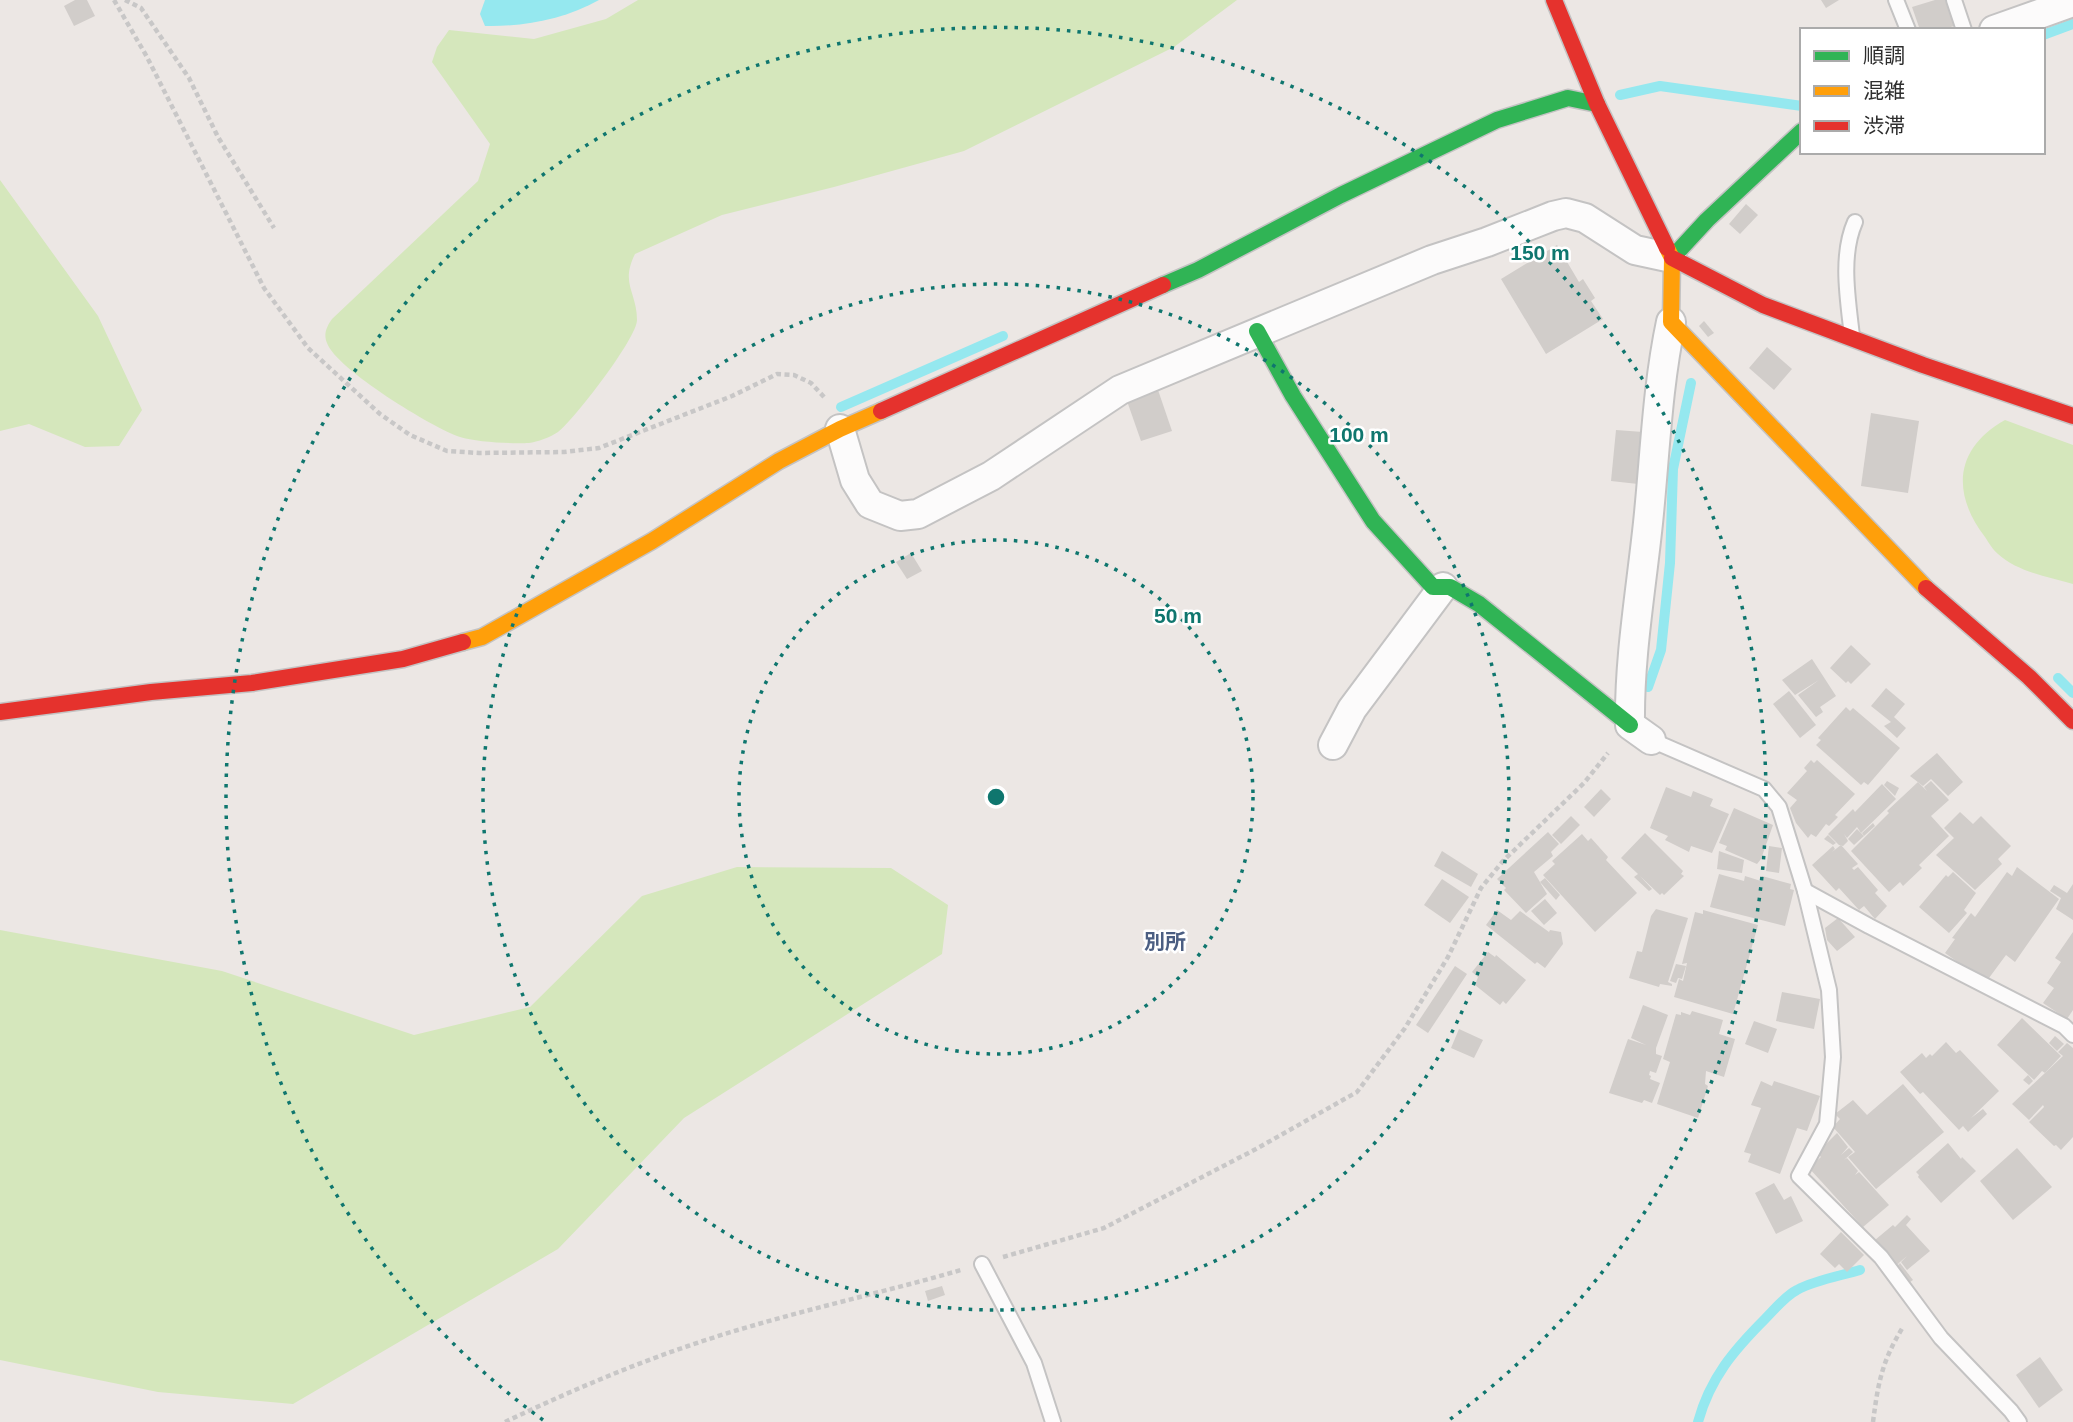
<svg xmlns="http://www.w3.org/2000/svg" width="2073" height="1422" viewBox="0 0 2073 1422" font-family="Helvetica,'Noto Sans JP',sans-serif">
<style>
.green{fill:#d5e7bc}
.water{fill:#95e8ef}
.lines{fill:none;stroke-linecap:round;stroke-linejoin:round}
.stream{stroke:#95e8ef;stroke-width:10}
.building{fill:#d1cdca}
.lane-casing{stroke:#c4c3c3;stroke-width:18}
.street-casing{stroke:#c4c3c3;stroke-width:32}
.fast-casing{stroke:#c4c3c3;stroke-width:19}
.slow-casing{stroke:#c4c3c3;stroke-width:19}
.jam-casing{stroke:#c4c3c3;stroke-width:19}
.path{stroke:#c8c7c7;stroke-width:4.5;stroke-dasharray:5 3.5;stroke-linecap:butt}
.lane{stroke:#fcfbfb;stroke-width:14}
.street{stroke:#fcfbfb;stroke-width:28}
.fast{stroke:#30b455;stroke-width:16}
.slow{stroke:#ff9f0a;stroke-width:16}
.jam{stroke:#e5322d;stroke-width:16}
.ring{fill:none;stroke:#0f766e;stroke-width:3.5;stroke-dasharray:3.5 7}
.labels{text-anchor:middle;stroke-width:5;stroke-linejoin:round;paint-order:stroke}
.quarter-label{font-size:21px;font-weight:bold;fill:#4b5e82;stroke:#fff}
.centre{fill:#0f766e;stroke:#fff;stroke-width:3.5}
.ring-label{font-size:21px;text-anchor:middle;font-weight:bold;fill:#0f766e;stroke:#fff;stroke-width:5;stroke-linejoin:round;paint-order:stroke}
</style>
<rect width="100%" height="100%" fill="#ece7e4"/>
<g class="green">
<path d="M638,0H1237L1174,47L964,151L834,187L722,215L635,254C620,284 637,292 637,320C637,338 574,420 558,432C551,437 537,442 529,443C512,444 475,442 460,437C433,428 336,369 327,343C323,334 327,326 332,319L478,181L490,144L432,62L437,47L449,30L534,39L606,19Z"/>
<path d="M0,180L98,316L142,410L119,446L85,447L29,424L0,431Z"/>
<path d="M2005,420L2073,445V584C2048,577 2018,572 1998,554C1993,550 1989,543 1985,537C1951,493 1955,448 2005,420Z"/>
<path d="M737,867L891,868L948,905L942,954L684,1118L558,1249L293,1404L158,1392L0,1360V930L222,971L414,1035L530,1007L642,896Z"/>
</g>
<path class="water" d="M485,0H599C566,19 522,27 485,26L480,14Z"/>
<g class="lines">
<g class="stream">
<path d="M2043,35L2073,24"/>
<path d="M1620,95L1660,86L1802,106"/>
<path d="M841,407L1003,336"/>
<path d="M2058,678L2073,693"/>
<path d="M1648,687L1661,650L1670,563L1673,469L1691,383"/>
<path d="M1698,1422C1710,1378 1734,1350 1765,1319C1775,1309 1785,1296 1797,1290C1815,1280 1840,1276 1860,1270"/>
</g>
</g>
<g class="building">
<path d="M75,0H87L95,16L74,26L64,6Z"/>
<path d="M1821,0H1839L1826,8Z"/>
<path d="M1935,0H1945L1954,26L1941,30H1920L1912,7Z"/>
<path d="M1746,204L1758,215L1740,234L1729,224Z"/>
<path d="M1557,245L1579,282L1583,279L1595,298L1591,301L1603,319L1546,354L1501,279Z"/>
<path d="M1704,321L1714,333L1708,337L1699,326Z"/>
<path d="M1767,347L1792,369L1774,390L1749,368Z"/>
<path d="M1158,390L1172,431L1141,441L1127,401Z"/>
<path d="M1871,413L1919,421L1908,493L1861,486Z"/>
<path d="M1616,430L1643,432L1638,484L1611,481Z"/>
<path d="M911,553L922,571L907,579L896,562Z"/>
<path d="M1851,645L1871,664L1851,684L1848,681L1846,683L1830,668Z"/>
<path d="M1812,659L1836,696L1820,707L1823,712L1816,717L1798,695L1819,680L1795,695L1782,680Z"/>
<path d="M1886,688L1905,704L1894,717L1906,728L1897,738L1884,726L1891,722L1871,706Z"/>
<path d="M1789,691L1816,725L1800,738L1773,704Z"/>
<path d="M1846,707L1850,711L1853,708L1900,748L1868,785L1864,782L1861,785L1816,745L1821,740L1818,738Z"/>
<path d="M1937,753L1963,782L1948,796L1931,779L1923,786L1910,776Z"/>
<path d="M1811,760L1814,763L1817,760L1855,794L1835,815L1838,817L1829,826L1826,824L1816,837L1811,834L1808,838L1796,823L1790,808L1797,800L1787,793L1807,771L1804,768Z"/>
<path d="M1887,781L1899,788L1895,796L1884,785Z"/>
<path d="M1931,781L1949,800L1931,816L1949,836L1919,865L1922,868L1903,886L1900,882L1889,892L1851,851L1889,813L1887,811L1918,782L1927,791L1924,787Z"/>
<path d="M1882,784L1896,799L1861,833L1857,827L1847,838L1844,834L1848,841L1843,846L1839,845L1828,834L1853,809L1855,812Z"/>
<path d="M1666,787L1691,797L1693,791L1713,799L1710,806L1729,814L1712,853L1691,846L1689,852L1665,840L1668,836L1650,828Z"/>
<path d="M1601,789L1611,799L1594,817L1584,807Z"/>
<path d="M1734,808L1773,825L1761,859L1757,864L1725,850L1727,846L1719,843Z"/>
<path d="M1960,812L1973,824L1981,816L2011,846L1998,859L2002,864L1975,890L1936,855L1954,838L1944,828Z"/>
<path d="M1571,816L1580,825L1561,844L1552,835Z"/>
<path d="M1873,823L1875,826L1864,836L1862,833Z"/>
<path d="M1857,829L1864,836L1854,845L1848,839Z"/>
<path d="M1548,832L1559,844L1551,852L1553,856L1534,872L1547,894L1526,913L1504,890L1506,888L1497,879Z"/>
<path d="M1645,833L1683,871L1681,874L1684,876L1664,895L1662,893L1660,895L1640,876L1652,889L1649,891L1634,877L1638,874L1621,858Z"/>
<path d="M1582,834L1588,841L1591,838L1608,857L1606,860L1637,893L1595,932L1543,875L1555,864L1552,861Z"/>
<path d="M1828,835L1836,843L1833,845L1824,839Z"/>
<path d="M1841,845L1858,864L1852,868L1854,870L1858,867L1878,890L1875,893L1887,906L1875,919L1864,906L1859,910L1839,888L1836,891L1812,865L1833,846L1835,849L1832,852Z"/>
<path d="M1769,846L1782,848L1779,873L1766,871Z"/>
<path d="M1442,851L1478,874L1471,887L1434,866Z"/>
<path d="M1719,851L1744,860L1742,873L1717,869Z"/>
<path d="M2017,867L2059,899L2015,962L2006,955L1986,982L1945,953L1955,939L1952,938L1971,913L1975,917L2007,872L2012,876Z"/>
<path d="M1953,872L1976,893L1964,910L1967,913L1949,933L1919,907L1946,875L1948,877Z"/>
<path d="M1719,874L1744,881L1745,876L1761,881L1762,876L1791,884L1790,889L1794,890L1785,926L1710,907Z"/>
<path d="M1545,878L1560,895L1556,900L1540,882Z"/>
<path d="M1442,879L1469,897L1450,923L1424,905Z"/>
<path d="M2073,884V920L2056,909L2061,898L2050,891L2054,885L2067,893Z"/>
<path d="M1545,899L1557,913L1544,925L1531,911Z"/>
<path d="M1656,909L1688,918L1668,982L1672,984V986L1660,984L1659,987L1629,978L1637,951L1642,952L1651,916Z"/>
<path d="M1497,910L1511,920L1520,911L1549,932L1550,930L1561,932L1563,944L1545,968L1537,962L1535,964L1486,925Z"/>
<path d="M1703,910L1758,925L1733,1014L1674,997L1679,979L1683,981L1687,963L1682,964L1695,912L1703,914Z"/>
<path d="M1838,918L1855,937L1837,951L1827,940L1825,928Z"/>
<path d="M2073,932V1010L2067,1019L2043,1003L2054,988L2047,983L2061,962L2055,958Z"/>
<path d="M1488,952L1495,957L1496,955L1526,980L1506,1004L1503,1001L1500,1005L1475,985L1478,977L1472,972Z"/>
<path d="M1676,964L1686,966L1682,979L1678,978L1676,983L1670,981Z"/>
<path d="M1455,966L1467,974L1428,1033L1416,1025Z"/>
<path d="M1782,992L1820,999L1814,1029L1776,1021Z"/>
<path d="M1643,1005L1668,1015L1656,1048V1054L1662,1056L1656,1073L1650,1071L1649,1075L1651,1076L1650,1079L1660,1083L1652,1103L1644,1100L1642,1103L1609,1093L1628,1039L1646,1045L1631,1038Z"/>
<path d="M1692,1011L1723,1020L1719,1034L1735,1039L1724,1077L1706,1071L1705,1084L1708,1086L1698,1118L1657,1104L1670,1062L1663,1059L1676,1014L1681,1015V1012L1690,1015Z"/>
<path d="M2022,1018L2061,1056L2045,1073L2042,1071L2034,1080L1997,1045Z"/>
<path d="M1754,1021L1777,1029L1768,1053L1745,1044Z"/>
<path d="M1459,1029L1483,1040L1474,1058L1451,1048Z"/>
<path d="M2055,1036L2064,1044L2057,1051L2049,1043Z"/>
<path d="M1946,1042L1956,1053L1960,1050L1999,1091L1971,1118L1983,1109L1987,1114L1968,1132L1963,1126L1959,1130L1923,1092L1920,1094L1900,1072L1922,1053L1926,1058L1930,1054L1932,1056Z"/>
<path d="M2067,1043L2073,1048V1137L2061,1150L2056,1145L2054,1146L2029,1122L2044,1107L2043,1105L2029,1120L2012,1104L2063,1056L2058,1052Z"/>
<path d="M2028,1075L2033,1081L2029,1085L2023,1080Z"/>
<path d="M1761,1081L1772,1086L1774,1081L1820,1096L1807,1131L1797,1128L1780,1174L1748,1162L1751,1154L1744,1152L1761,1108L1751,1105Z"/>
<path d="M1903,1084L1944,1132L1876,1189L1848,1157L1855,1152L1833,1127L1840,1119L1835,1114L1853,1100L1867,1115Z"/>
<path d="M1837,1133L1848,1147L1841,1155L1849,1148L1853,1152L1844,1160L1847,1158L1858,1171L1855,1175L1859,1172L1889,1205L1863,1227L1809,1168L1821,1157L1817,1153Z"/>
<path d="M1948,1143L1961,1159L1962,1157L1976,1171L1941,1203L1918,1177L1919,1175L1916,1172Z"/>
<path d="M2017,1148L2052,1187L2013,1220L1980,1181Z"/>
<path d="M1774,1183L1784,1200L1791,1196L1803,1221L1776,1234L1755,1193Z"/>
<path d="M1907,1215L1911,1219L1906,1225L1930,1251L1907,1270L1901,1262L1907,1256L1900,1262L1898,1260L1900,1262L1897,1265L1875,1240L1893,1225L1895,1227Z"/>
<path d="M1841,1232L1864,1255L1847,1272L1839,1264L1835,1268L1820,1254Z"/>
<path d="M1900,1263L1913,1280L1910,1282L1897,1266Z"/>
<path d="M942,1286L945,1295L928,1301L925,1291Z"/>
<path d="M2040,1357L2063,1390L2039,1408L2016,1375Z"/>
</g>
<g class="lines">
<g class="lane-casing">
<g id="lane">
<path d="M1896,0L1908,30"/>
<path d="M1954,0L1964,30"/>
<path d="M1852,336C1848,300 1840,256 1855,222"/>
<path d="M1651,740L1764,789L1779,807L1805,891L1829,990L1833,1057L1827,1124L1799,1176L1881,1257L1941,1338L2011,1411L2019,1422"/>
<path d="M1805,891L1869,926L2064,1026L2073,1035"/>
<path d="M982,1264L1034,1363L1053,1422"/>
</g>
</g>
<g class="street-casing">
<g id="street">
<path d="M1994,30L2073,2"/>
<path d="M840,429L855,480L870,504L900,516L918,514L991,476L1120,390L1432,260L1487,242L1553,216L1566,213L1585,218L1635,250L1672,258"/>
<path d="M1651,740L1630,725C1629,657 1641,590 1648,523C1655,456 1657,388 1671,322"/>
<path d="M1333,745L1352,709L1443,587"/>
</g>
</g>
<g class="fast-casing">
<g id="fast">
<path d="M1672,258L1707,220L1802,131"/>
<path d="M1163,285L1198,270L1341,195L1497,120L1568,98L1597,104"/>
<path d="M1257,331L1293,396L1373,521L1433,587H1450L1479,604L1630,725"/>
</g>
</g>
<g class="slow-casing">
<g id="slow">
<path d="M1667,248L1672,258L1671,322L1926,588"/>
<path d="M463,642L482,637L652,541L779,461L840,429L881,411"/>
</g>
</g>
<g class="jam-casing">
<g id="jam">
<path d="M1554,0L1597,104L1667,248"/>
<path d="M1672,258L1763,305L1923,365L2073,416"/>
<path d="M881,411L1163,285"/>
<path d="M1926,588L2029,677L2073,721"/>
<path d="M0,712L151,692L252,683L403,659L463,642"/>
</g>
</g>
<g class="path">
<path d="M114,0L147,57L264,288L308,348L380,414L410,435L447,451L479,453L564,452L599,448L732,396L777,374L794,375L811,383L824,397"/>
<path d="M125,0L141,8L189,78L218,137L274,228"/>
<path d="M1003,1257L1104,1228L1256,1149L1357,1092L1405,1028L1448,957L1481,888L1503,861L1584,783L1608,753"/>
<path d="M505,1422C564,1394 626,1367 688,1346C778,1315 871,1296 961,1270"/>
<path d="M1873,1422C1878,1383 1882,1361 1903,1327"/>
</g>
<use href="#lane" class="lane"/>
<use href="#street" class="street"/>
<use href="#fast" class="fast"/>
<use href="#slow" class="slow"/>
<use href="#jam" class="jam"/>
</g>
<g class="ring">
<circle cx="996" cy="797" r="257"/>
<circle cx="996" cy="797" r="513"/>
<path d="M543 1420A770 770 0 1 1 1449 1420"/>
</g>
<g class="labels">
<g class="quarter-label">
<text x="1165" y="949">別所</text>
</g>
</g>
<circle cx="996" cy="797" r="10" class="centre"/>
<g class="ring-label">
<text x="1540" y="260">150 m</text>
<text x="1359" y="442">100 m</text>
<text x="1178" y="623">50 m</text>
</g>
<rect x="1800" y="28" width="245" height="126" fill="#ffffff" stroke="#ababab" stroke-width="2"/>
<rect x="1814" y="51" width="35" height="10" fill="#30b455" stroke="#ababab" stroke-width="2"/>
<text x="1863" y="63" font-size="21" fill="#2e2e2e">順調</text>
<rect x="1814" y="86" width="35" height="10" fill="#ff9f0a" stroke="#ababab" stroke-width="2"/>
<text x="1863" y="98" font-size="21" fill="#2e2e2e">混雑</text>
<rect x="1814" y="121" width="35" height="10" fill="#e5322d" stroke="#ababab" stroke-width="2"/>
<text x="1863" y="133" font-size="21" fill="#2e2e2e">渋滞</text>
</svg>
